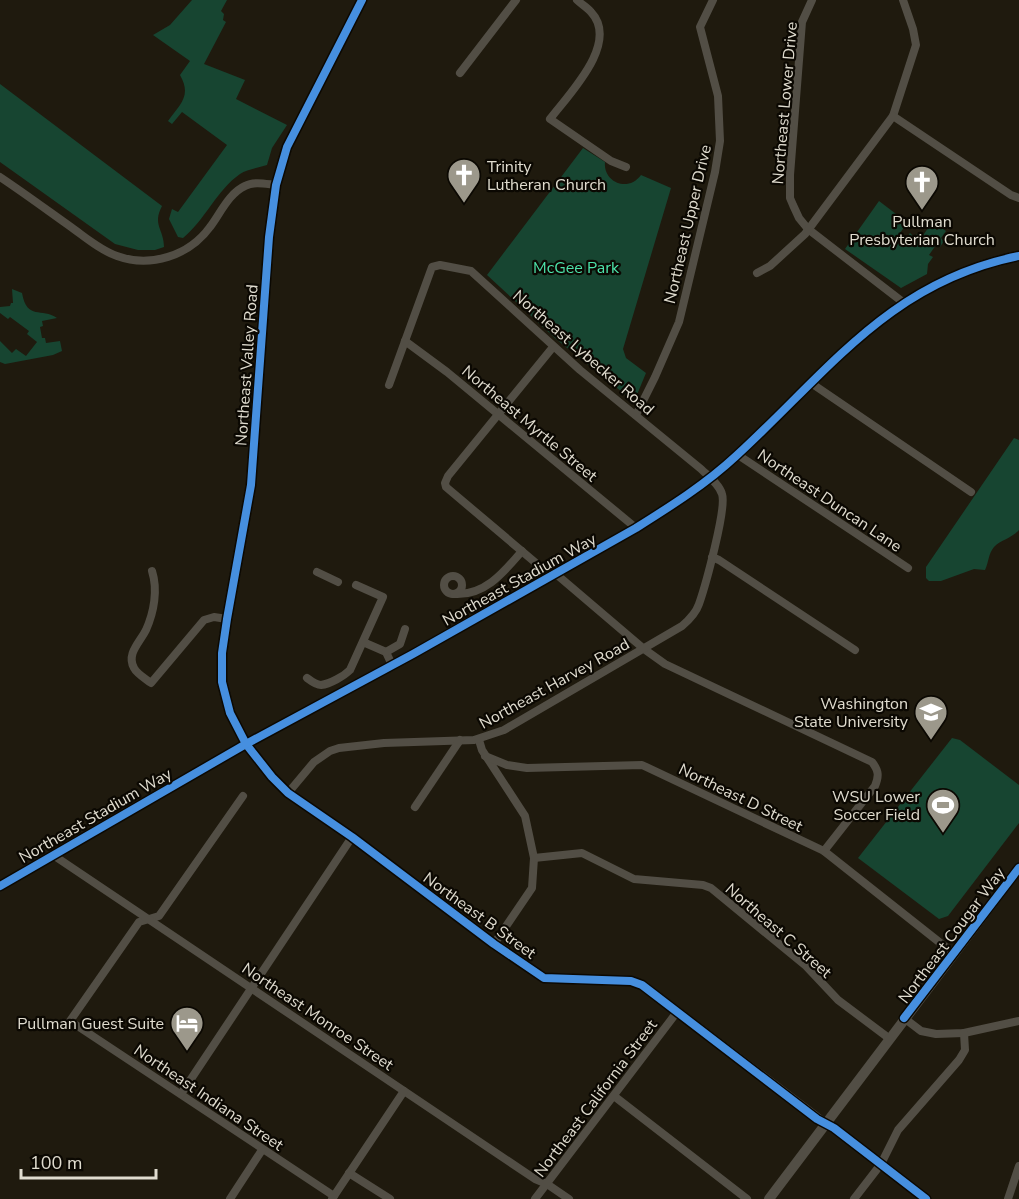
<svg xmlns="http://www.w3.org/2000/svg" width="1019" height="1199" viewBox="0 0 1019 1199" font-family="'Nunito Sans',sans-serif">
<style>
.green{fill:#174531}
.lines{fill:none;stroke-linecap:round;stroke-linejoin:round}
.minor{stroke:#524e45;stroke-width:8}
.tertiary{stroke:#524e45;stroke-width:10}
.secondary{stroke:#524e45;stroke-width:10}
.cycleway-casing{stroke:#0b0802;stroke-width:11}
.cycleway{stroke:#468fdf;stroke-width:8}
.labels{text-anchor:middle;stroke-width:4.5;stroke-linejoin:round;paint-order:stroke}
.street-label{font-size:16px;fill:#e0dccf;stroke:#0b0802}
.poi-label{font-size:16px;fill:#e0dccf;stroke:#0b0802;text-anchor:end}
.park-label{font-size:16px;fill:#4de4ab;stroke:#0b0802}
</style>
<rect width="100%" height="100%" fill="#1f1a0e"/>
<g class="green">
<path d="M192,0H227L221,11L224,14L223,20L226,22L204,64L245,80L236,99L287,125L272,148L267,165C258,168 247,169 240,174C217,190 205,220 183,238L178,237L169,219L172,209L178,212L227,145L182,112L172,124L168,121C180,104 192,96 180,75L190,61L153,35L170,25Z"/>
<path d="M0,84L162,206C152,225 164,229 164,247L155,250H138L115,244L0,162Z"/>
<path d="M583,148L605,162C603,182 628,193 641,175L671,188L623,349L626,358L646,373L636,397L632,400L556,339L487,275Z"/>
<path d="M879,201L900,217L898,221L905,226L900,233L906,238L910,233L914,237L917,234L922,237L930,225L937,230L940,227L946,231L941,238L944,241L940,247L936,245L929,255L933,257L928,264L927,274L901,288L845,249Z"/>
<path d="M12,289L22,293C27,321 42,307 57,318L42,321L43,326L40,327L42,338H45L46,343L60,341L62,351L53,355L5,364L0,362V341L12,353L16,349L26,356L37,342L27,334L29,331L10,317L8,319L0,313V307L10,306L11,303H13Z"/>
<path d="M1014,438L1019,440V530C1012,538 1001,540 994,547C988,554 989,562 985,570L974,569L941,581H929L926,578V567Z"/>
<path d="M952,738L960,740L1019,785V823L948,916L939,919L858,858Z"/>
</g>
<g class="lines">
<g class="minor">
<path d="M577,0C581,4 587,7 591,12C620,43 569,94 550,119L611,161L626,167"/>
<path d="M812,0L802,22L790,175V198L793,205L799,218L808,229L904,303"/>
<path d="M460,73L516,0"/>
<path d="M893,116L916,45L913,29L903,0"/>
<path d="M0,177C24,193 47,210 71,227C85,237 100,250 117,256C150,268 189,256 210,227C220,214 229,193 245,186C254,181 266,184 276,185"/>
<path d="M757,273L770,266L805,234L893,116L1011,195L1019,198"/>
<path d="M405,341L447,372L636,528"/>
<path d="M553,347L448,476L445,483L446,487L543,569L556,574L644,649L665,664L872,762C879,771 879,776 875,786L824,851"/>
<path d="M811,383L971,492"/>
<path d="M636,415L655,377L679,322L715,172L720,141L718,96L700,27L713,0"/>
<path d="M738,455L908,568"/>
<path d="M712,557L719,560L855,650"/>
<path d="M152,571C158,590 154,612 146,630C140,642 126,654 134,668C137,674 146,679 151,683L204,620L214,617L227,619"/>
<path d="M317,572L338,582"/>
<circle cx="453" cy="585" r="9"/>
<path d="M454,594C485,596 504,572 522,551"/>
<path d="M363,642L386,652L392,665"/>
<path d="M386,652L400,644L405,629"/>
<path d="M307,678C311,681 316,685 321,685C330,684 344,676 350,670L383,597L356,585"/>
<path d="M479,740L482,750L525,816L534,858L532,888L494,944"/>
<path d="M485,756L507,765L527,768L642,765L824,851L953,953"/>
<path d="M288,793L314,762L330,751L339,748L384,743L474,740L504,730L682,626C689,620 696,613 699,604C705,587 727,508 722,494C719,484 708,476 701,469L580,370L471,271L440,265L432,267L389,385"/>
<path d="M243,796L159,916L139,922L70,1021L334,1196"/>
<path d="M415,807L460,740"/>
<path d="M53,855L535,1179L547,1184L569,1199"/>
<path d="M534,858L582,853L634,879L703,885L711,888L806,966L838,1000L890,1039"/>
<path d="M904,1018L921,1031L936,1034L964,1033L1019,1021"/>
<path d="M181,1094L352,837"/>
<path d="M614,1096L747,1199"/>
<path d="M825,1124L834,1128L926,1199"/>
<path d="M349,1173L390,1199"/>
<path d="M230,1199L262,1150"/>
<path d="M332,1199L404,1091"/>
<path d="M535,1199L677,1012"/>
<path d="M854,1199L881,1164L898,1130L959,1060L965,1050L964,1033"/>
<path d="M1008,1199L1019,1166"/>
</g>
<g class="tertiary">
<path d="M362,0L287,147L276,185L269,237L251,485L227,619L222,653V682L230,713L246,744L272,777L288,793L352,837L494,944L544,978L631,981L642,985L825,1124"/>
<path d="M769,1199L1019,868"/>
</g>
<path class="secondary" d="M0,886L246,744L413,654L636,528C671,506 706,484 736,456C828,372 889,282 1019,256"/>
<g class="cycleway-casing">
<g id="cycleway">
<path d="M362,0L287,147L276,185L269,237L251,485L227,619L222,653V682L230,713L246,744L272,777L288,793L352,837L494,944L544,978L631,981L642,985L817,1119L834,1128L926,1199"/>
<path d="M0,886L246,744L413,654L636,528C671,506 706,484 736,456C828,372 889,282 1019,256"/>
<path d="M904,1018L1019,868"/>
</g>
</g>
<use href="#cycleway" class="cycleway"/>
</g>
<defs>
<g id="church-pin" transform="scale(1.725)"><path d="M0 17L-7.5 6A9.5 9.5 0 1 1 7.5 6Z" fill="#9c988b" stroke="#0b0802"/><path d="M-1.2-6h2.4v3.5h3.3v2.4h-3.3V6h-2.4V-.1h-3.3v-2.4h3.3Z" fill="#fff"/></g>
<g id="university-pin" transform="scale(1.725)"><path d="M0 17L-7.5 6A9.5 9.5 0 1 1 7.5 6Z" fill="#9c988b" stroke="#0b0802"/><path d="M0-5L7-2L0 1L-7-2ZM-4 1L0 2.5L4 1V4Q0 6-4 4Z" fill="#fff"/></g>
<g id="stadium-pin" transform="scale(1.725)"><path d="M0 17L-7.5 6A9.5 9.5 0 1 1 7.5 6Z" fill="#9c988b" stroke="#0b0802"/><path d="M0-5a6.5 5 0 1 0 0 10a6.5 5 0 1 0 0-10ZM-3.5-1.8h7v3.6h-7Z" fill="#fff"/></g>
<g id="hotel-pin" transform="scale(1.725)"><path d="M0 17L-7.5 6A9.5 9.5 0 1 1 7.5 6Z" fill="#9c988b" stroke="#0b0802"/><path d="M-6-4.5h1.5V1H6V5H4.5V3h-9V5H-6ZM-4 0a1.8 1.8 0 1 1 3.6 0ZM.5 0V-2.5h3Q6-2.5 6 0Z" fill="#fff"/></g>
</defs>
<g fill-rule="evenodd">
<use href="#church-pin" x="464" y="175"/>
<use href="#church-pin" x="922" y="182"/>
<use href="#university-pin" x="931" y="712"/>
<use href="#stadium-pin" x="943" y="805"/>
<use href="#hotel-pin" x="187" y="1023"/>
</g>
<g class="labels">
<g class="street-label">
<text transform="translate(784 103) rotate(-85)" y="6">Northeast Lower Drive</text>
<text transform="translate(687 224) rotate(-77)" y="6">Northeast Upper Drive</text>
<text transform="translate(584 352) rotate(41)" y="6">Northeast Lybecker Road</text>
<text transform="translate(246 365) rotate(-86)" y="6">Northeast Valley Road</text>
<text transform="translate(530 423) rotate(40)" y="6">Northeast Myrtle Street</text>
<text transform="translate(830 500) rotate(34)" y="6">Northeast Duncan Lane</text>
<text transform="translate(519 579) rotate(-29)" y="6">Northeast Stadium Way</text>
<text transform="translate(554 683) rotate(-29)" y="6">Northeast Harvey Road</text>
<text transform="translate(741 797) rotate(26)" y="6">Northeast D Street</text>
<text transform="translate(95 815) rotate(-30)" y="6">Northeast Stadium Way</text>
<text transform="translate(480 915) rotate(36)" y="6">Northeast B Street</text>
<text transform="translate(779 930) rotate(41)" y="6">Northeast C Street</text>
<text transform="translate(951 935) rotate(-53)" y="6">Northeast Cougar Way</text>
<text transform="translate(318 1016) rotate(34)" y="6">Northeast Monroe Street</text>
<text transform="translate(209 1097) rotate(34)" y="6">Northeast Indiana Street</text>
<text transform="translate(595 1098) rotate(-53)" y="6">Northeast California Street</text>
</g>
<g class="poi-label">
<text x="487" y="172" text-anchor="start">Trinity<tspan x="487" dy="18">Lutheran Church</tspan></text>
<text x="922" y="227" text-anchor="middle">Pullman<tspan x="922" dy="18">Presbyterian Church</tspan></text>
<text x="908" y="709">Washington<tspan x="908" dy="18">State University</tspan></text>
<text x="920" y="802">WSU Lower<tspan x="920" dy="18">Soccer Field</tspan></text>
<text x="164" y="1029">Pullman Guest Suite</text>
</g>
<g class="park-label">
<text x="576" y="273">McGee Park</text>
</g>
</g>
<path d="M21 1169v9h135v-9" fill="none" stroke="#e0dccf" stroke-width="3"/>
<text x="30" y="1169" font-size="18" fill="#e0dccf" stroke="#0b0802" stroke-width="4.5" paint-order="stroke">100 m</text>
</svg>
